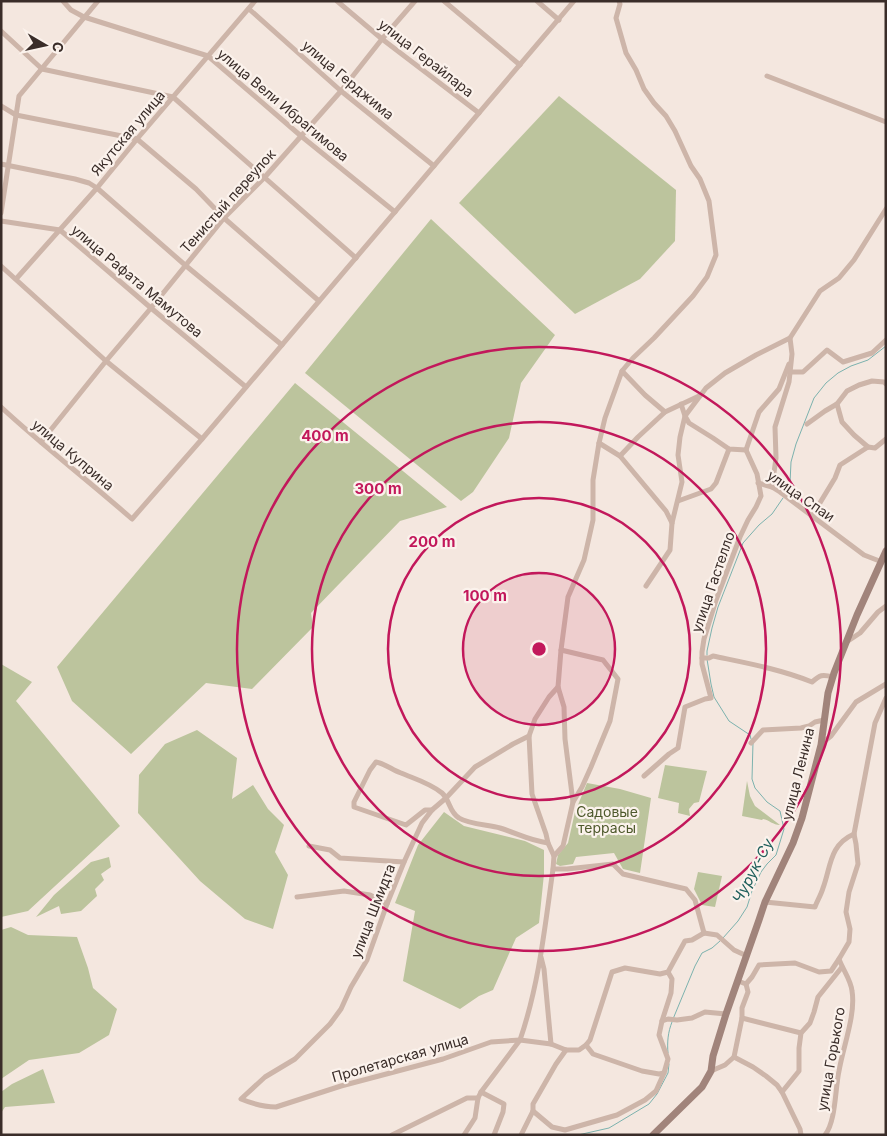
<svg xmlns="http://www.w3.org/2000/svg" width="887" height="1136" viewBox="0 0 887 1136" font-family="Inter,sans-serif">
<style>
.green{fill:#bcc49d}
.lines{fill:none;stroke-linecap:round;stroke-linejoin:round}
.stream{stroke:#7cb2ae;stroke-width:1}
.street{stroke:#cdb5a9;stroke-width:5}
.secondary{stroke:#a1847b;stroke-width:7}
.ring{fill:none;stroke:#c2185b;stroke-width:2.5}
.labels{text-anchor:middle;stroke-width:4.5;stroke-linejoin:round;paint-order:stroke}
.street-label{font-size:14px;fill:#3a2d29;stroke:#fbf2ec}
.park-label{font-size:14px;fill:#4e592c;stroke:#fbf2ec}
.water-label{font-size:15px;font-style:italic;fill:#1d5e5a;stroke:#fbf2ec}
.centre{fill:#c2185b;stroke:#fbf2ec;stroke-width:2.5}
.ring-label{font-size:15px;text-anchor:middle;font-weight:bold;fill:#c2185b;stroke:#fbf2ec;stroke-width:4.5;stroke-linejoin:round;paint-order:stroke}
</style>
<rect width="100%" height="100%" fill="#f4e7df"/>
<g class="green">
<path d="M559,96L676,190L675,241L640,279L575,314L459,203Z"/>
<path d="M431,219L555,335L521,383L509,438L473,492L461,501L305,373Z"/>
<path d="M295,383L447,507L400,521L311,613L313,627L252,689L206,683L131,754L72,701L57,667Z"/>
<path d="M1,664L32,682L16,701L120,826L28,911L1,917Z"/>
<path d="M197,730L237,758L232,799L253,785L268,809L284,825L275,852L288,875L273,929L245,919L200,881L138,813L139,775L165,744Z"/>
<path d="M665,765L707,771L699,802L694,803L689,809L690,816L678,813L679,803L658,798Z"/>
<path d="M747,781L750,796L755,806L780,825C773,825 769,820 763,819L762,820L742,816Z"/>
<path d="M587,783L620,789L651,798L640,873L623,869L614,853L576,857L573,864L560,866L556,864L558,855L568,843L575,812Z"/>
<path d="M444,812L464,826L525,841L544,850V874L539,923L516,938L493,990L479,996L460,1009L403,981L415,911L395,903L418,845Z"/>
<path d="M109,857L111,867L101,874L104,880L95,889L97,896L81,911L61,914L59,906L36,917L54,895L91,862Z"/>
<path d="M698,872L722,876L715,907L702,905L694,889Z"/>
<path d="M11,927L28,935L77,937L88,968L93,988L117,1009L109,1035L79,1053L29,1060L1,1079V930Z"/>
<path d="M43,1069L55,1103L5,1107L1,1113V1092L12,1084Z"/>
</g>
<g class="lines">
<g class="stream">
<path d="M786,492L790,483L791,462L796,444L814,398L826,383L838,373L851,366L868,360L886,346"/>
<path d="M707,655V651L712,628L718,607L743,543L759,525L772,514L783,498"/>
<path d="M707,659L711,684L714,697L729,721L750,735L751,739"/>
<path d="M723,938L738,921L747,907L752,891L761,872L767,864L776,855L784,829L780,811L767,802L755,788L752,779L753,743"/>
<path d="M673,1019L695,966L702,953L712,948L720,941"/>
<path d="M668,1053C667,1042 668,1032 672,1022"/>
<path d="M578,1135L609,1128L649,1104L657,1094L668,1073L669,1064"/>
</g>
<g class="street">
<path d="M63,1L71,10L84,17L208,56L301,136L395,212"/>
<path d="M337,1L382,39L479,113"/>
<path d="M444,1L520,65"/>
<path d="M537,1L559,20"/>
<path d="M249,9L341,91L434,166"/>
<path d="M1,31L42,69L173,97L356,258"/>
<path d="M767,76L886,122"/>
<path d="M1,106L16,115L137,139L196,189L224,218L319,301"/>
<path d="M1,164L75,179L89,183L97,188L185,265L282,345"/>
<path d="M1,213L19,96L98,1"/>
<path d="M1,221L60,230L151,308L246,387"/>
<path d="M1,266L106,361L202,439"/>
<path d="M16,279L97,188L137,139L255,1"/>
<path d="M622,371L645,395L665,412"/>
<path d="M790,372H803L827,350L843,362L872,353L886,340"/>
<path d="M681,404L685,416L689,423L713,438L729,449L746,450"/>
<path d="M837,404L842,422L854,435L868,447"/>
<path d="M1,407C43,446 89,481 132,519L202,439L574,1"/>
<path d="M807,424L825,411L837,404L847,391L859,385L872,381L884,382L886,384"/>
<path d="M41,442L106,361L151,308L224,218L264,178L341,91L382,39L415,1"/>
<path d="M599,443L620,456L666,511L672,523"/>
<path d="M746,450L759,412L779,389L789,364"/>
<path d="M620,456L638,437L665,412L699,396"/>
<path d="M758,483L772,487L780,492L864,555L882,562"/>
<path d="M772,487L776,458L775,427L789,382L792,354L790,338L820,291L839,278L854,260L886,209"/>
<path d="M678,501L711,489L716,483L729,449"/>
<path d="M812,516L835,478L840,465L868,447L875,448L886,439"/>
<path d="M646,586L670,550L672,523L682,482L678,455L680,437L685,416L706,388L725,373L756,355L790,338"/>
<path d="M848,641L860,633L878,612L886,606"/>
<path d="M561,650L603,660L618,679L610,721L591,767L582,787L573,802"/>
<path d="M702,658H709L713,656C746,663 780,669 812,682C820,675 822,674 833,677"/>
<path d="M529,736L513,744L475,767L446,798L432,810L422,823L404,862L387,904L367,960L351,987L341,1009L330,1024L295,1059L265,1077L241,1099C253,1104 263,1107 276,1107L341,1086L443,1059L491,1042L520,1040L551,1044L566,1050H579L586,1045L590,1040L612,972L625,968L660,974L668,972L685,941L692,940L704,933"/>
<path d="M751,743L763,730L801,728L809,726L815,722L824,720"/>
<path d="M821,744L831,736L856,702L886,684"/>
<path d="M644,776L669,754L678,748L685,707L705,699L711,698L702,664V652L704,639L716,600L740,537L748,520L756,507L761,496L757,474L746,450"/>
<path d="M432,810H425L406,825L354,807V802L370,770L376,762C386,764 392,770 401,773C415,779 430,783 442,793C450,800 449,812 459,818C468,824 489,825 500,828C516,833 531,841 548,843"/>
<path d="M309,846L330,850L340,858L404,862"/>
<path d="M554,856L548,843L546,834L532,794L529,736L535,719L549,697L558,687"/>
<path d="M553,869H567L613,864L623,874L686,889L695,900L704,933"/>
<path d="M297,897L344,891L370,895L387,904"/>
<path d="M765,902L815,907C817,901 821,895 823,888C831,867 829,845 854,834"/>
<path d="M704,933L717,935L734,950L747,956"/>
<path d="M541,957L544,969L551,1044"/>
<path d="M746,984L752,977L759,965L795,963L819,972L831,971L839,959"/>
<path d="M742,1018L801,1033"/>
<path d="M662,1021L668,1019L677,1020L692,1018L705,1012L726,1014"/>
<path d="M586,1045L593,1054L642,1071L659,1074L664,1073"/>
<path d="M734,1057L742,1018V1008L748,992L746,984L738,981"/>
<path d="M711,1071L725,1065L734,1057L753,1067L766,1076L777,1085L782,1092L800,1129L801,1135"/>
<path d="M481,1092L504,1104L503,1112L494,1135"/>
<path d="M782,1092L799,1071V1048L801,1033L810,1023L814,1012L818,997L842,967"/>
<path d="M533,1111L552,1127L565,1130L617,1115L645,1100L656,1091L664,1073L668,1059L659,1035L662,1021L671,993L672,979L668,972"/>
<path d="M392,1135L467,1098H478"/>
<path d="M464,1135L475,1118L478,1098L481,1092L520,1040C539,985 545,926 553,869L554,856L563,846L573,802L565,739L564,707L558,687L561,650L568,597L584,560L593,520V480L599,443L605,418L622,371L633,358L654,338L693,296L707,277L716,255L709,201L700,179L691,166L675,131L666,116L654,103L644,89L636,70L626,53L616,18L620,4L619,1"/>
<path d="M521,1135L533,1111V1104L556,1064L566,1050"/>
<path d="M825,1135C836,1121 835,1089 839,1071C843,1047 856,1014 852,991C851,980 843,970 839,959L849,942L850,929L846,912L849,892L858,864L856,844L854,834L875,723L886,698"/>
</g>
<path class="secondary" d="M653,1135L702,1087L711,1071L713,1056L726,1014L759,920L765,902L793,843L802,818L821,745L828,693L834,673L857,615L886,551"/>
</g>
<circle cx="539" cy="649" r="76" fill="#c2185b" fill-opacity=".12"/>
<g class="ring">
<circle cx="539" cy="649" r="76"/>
<circle cx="539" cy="649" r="151"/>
<circle cx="539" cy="649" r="227"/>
<circle cx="539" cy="649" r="302"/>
</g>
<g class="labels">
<g class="street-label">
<text transform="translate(426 58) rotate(38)" y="5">улица Герайлара</text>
<text transform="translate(348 80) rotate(40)" y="5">улица Герджима</text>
<text transform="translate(283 105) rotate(40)" y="5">улица Вели Ибрагимова</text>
<text transform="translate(128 133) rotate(-50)" y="5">Якутская улица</text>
<text transform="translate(228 201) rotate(-48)" y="5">Тенистый переулок</text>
<text transform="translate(137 281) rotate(40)" y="5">улица Рафата Мамутова</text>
<text transform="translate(73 455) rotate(40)" y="5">улица Куприна</text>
<text transform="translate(801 496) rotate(35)" y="5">улица Спаи</text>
<text transform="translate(713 582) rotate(-71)" y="5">улица Гастелло</text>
<text transform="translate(798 774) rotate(-76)" y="5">улица Ленина</text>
<text transform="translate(373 911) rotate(-69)" y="5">улица Шмидта</text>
<text transform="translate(400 1058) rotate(-16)" y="5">Пролетарская улица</text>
<text transform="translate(831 1059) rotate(-80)" y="5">улица Горького</text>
</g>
<g class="park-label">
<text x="607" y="817">Садовые<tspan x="607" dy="16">террасы</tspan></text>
</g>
<g class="water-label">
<text transform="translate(753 871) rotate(-62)" y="5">Чурук-Су</text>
</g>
</g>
<circle cx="539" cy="649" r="8" class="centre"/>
<g class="ring-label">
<text x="325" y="441">400 m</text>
<text x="378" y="494">300 m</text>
<text x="432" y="547">200 m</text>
<text x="485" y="601">100 m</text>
</g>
<rect width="887" height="1136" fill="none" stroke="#3a2d29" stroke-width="5"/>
<g transform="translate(45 45) rotate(99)" stroke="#fbf2ec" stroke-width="4" paint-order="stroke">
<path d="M0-4L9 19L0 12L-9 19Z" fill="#3a2d29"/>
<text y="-8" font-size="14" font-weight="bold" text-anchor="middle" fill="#3a2d29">С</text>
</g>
</svg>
